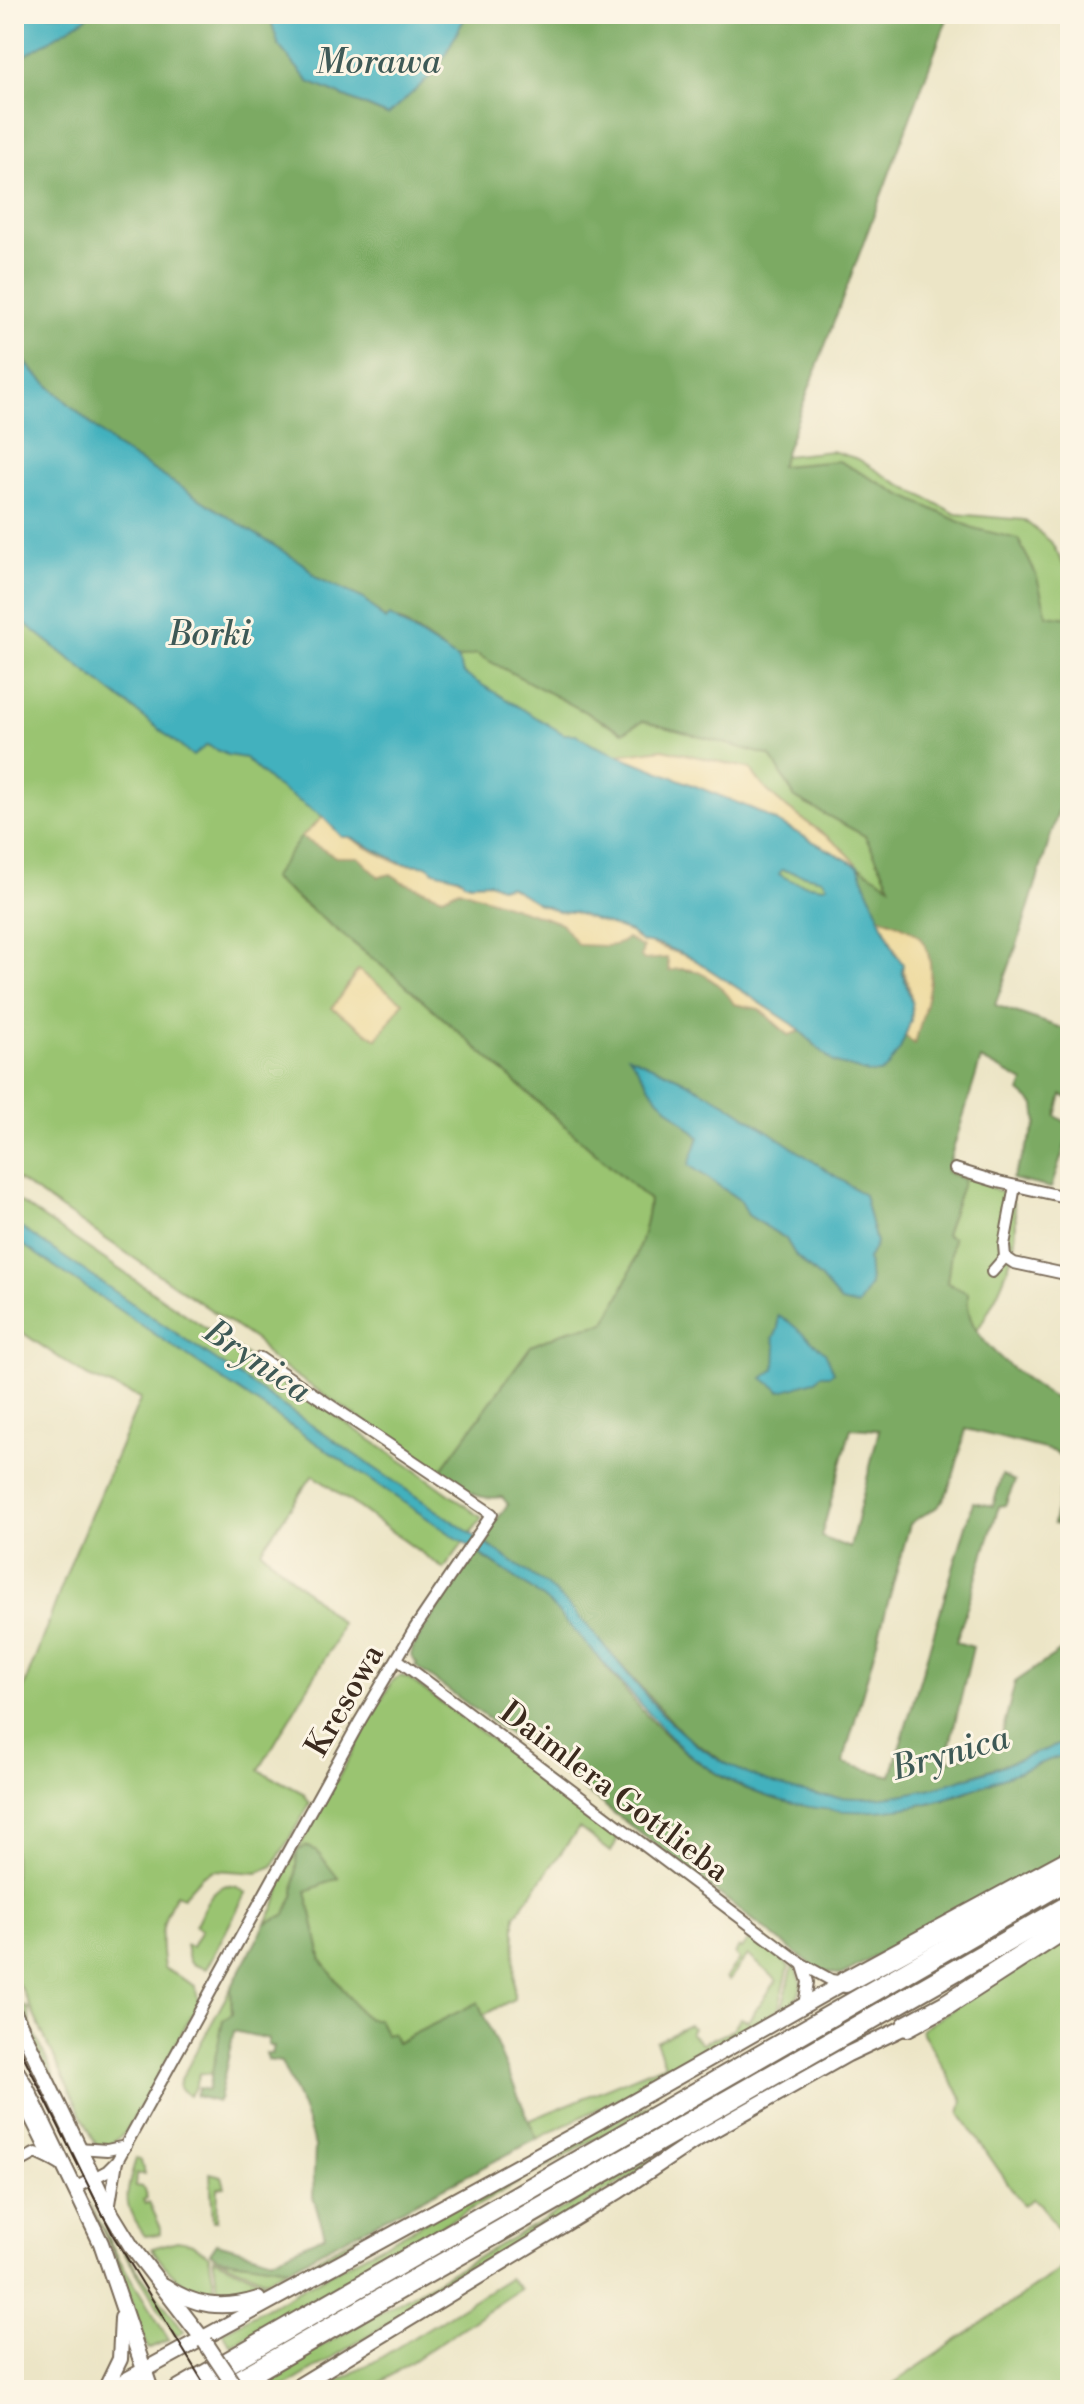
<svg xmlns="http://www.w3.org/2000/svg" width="1084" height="2404" viewBox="0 0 1084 2404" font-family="'Libre Bodoni',serif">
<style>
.green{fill:#9ac471;stroke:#6a7748;stroke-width:2}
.forest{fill:#7baa63;stroke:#5b6a40;stroke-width:2;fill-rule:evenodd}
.sand{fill:#eeda9e;stroke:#94825e;stroke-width:2}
.water{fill:#43b1be;stroke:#3f6e6e;stroke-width:2;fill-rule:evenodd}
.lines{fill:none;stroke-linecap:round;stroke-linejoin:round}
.street-casing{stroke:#796b59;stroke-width:14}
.secondary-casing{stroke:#796b59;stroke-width:18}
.highway-casing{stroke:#796b59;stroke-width:24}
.street{stroke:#fff;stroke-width:10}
.secondary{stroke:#fff;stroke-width:14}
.highway{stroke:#fff;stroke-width:20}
.tram{stroke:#3b2a1e;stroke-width:2}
.secondary-bridge-casing{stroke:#796b59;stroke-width:18;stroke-linecap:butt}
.secondary-bridge{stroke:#fff;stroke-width:14}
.labels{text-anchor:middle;stroke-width:6;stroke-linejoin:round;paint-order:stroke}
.street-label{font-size:32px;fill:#3b2a1e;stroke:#fcf5e5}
.water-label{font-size:34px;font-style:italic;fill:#3e5956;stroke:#fcf5e5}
</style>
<rect width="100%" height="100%" fill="#fcf5e5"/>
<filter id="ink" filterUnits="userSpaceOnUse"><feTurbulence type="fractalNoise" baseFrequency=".0125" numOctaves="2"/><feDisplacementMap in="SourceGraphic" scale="16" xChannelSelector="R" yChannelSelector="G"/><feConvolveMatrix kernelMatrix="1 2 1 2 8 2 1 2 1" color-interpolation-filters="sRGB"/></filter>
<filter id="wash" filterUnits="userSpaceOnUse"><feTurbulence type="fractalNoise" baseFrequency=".006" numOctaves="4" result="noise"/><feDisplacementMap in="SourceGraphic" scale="32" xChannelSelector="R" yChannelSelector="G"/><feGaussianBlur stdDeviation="1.8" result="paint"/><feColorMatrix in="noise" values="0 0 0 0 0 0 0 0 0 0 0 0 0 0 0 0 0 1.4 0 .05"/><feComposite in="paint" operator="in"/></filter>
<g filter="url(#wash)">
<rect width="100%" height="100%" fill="#ece5c6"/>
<g class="green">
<path d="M14,14H607L653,470L832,451L858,459L892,480L956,514L1024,520L1051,542L1067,571L1068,635L948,1157L985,1184L1011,1197C1027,1238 1001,1290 980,1326C972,1339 958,1351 948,1364L586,1122L272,879L401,981L649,1200C646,1238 625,1291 604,1324L569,1330L531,1346L442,1469L429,1465L271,1359L257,1341L14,1177Z"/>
<path d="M14,1198L427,1478L482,1518L444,1569L313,1475L261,1550L341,1623L334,1643L259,1770L303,1793L310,1804L273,1866L258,1873L214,1870L202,1876L183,1897L176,1894C161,1921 159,1937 164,1968L195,1986L199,2002L125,2133L109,2146L97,2147L22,1990L14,1978V1714L72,1559L141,1398L88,1377L14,1327Z"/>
<path d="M401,1676L408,1678L590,1813L615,1833L617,1840L611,1852L579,1828L515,1916L514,1999L483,2015L478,2003L396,2043L392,2033L386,2035L361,2013L322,1961L306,1891L338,1878L297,1851L294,1896L285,1916L266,1923L275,1906L284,1875L392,1681Z"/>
<path d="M226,1885L237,1887L246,1893L206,1969L194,1965L189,1960L186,1945L192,1947L201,1930L195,1926C204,1910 207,1892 226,1885Z"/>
<path d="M1070,1888V1896L379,2291L375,2286Z"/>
<path d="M1070,1932V2390H884L1061,2269L1063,2237L1040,2204L1033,2199L1023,2205L960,2114L963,2100L921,2030Z"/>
<path d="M756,1940L789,1966L778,2010L662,2077L537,2139L528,2121L665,2064L656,2041L689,2025L693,2028L690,2033L702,2043L732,2030L741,2018L748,2021L777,1980L748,1955L729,1980L726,1977L739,1960L735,1954L739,1947L742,1949L748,1941Z"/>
<path d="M793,1965C808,1984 800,2000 781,2012Z"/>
<path d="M231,1988L232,2014L223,2021L212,2074L200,2073L195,2088L189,2096L179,2088L180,2081Z"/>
<path d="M22,2005L28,2008L31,2027L87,2144L83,2140L34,2044Z"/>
<path d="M657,2101L658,2103L231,2345L222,2332L591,2132Z"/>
<path d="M682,2141L643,2169L279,2390H256L253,2385Z"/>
<path d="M136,2158L141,2161L144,2174H136L135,2186L143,2187L147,2198L143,2200L145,2204L149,2202L161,2228V2234L145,2236C120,2201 126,2198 136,2158Z"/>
<path d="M210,2173L222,2176L225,2187L218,2188L217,2221H213Z"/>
<path d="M96,2199L135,2267L184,2331L176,2336L125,2254Z"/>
<path d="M89,2202L119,2259L169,2340L148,2349L120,2267Z"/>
<path d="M366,2232L348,2246L255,2296L237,2298L263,2288Z"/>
<path d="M177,2241L193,2244L209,2256L216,2295C188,2291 166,2272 152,2248Z"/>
<path d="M213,2258L264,2282L246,2292L219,2295Z"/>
<path d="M218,2258L289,2268L266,2280Z"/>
<path d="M509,2278L520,2289L369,2390H321L372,2363Z"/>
</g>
<g class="forest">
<path d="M92,14H269L279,46L309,82L387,115L436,71L467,14H949L780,466L839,461L900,494L973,528L1018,539L1036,574L1047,615L1070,618V773L1017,945L995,1005L1070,1031V1099L1062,1095L1056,1116L1070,1125V1131L1051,1188L1012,1179L1037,1124L1035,1105L1020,1092L1024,1082L981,1059L946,1172L964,1180L945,1235L953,1238L947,1283L968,1293C968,1299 967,1306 969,1312C975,1346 1040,1393 1070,1406V1527L1053,1524L1066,1463L1056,1452L966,1429C960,1448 952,1495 937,1507C929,1513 919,1516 910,1524L843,1763L891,1776L973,1502L993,1506L1002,1475L1015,1481L1005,1505L999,1506L956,1642L973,1647L946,1761L999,1747L1015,1682L1070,1645V1741L932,1790L902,1796L871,1799L830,1798L777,1787L733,1768L684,1735L563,1601L482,1540L508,1504L502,1497C472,1501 464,1488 442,1469L531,1346L569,1330L604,1323C625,1291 646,1238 649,1200L401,981L272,878L301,837L336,857L358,856L379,877L391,874L403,882L443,897L459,889L561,923L579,945L603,944L626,938L667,958L678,969L701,972L726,991L735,1004L759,1009L788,1035L800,1031L833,1061L900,1049L905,1036L915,1044C921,1013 944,962 918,936C909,927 891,922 879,916L858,866L890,885L865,836L795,798L771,756L643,721L623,732L476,654L457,659L401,621L386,620L364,599L317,578L305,565L115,446L34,372L14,349V62ZM631,1057L679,1078L724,1102L864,1195L876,1243L868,1259L870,1285L841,1302L821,1279L796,1256L786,1239L748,1215L741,1201L690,1165L699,1137ZM851,1428L879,1430L850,1548L821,1537Z"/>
<path d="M474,1551C501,1568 530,1585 553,1607C600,1653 637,1715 689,1755C750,1804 833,1818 908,1807C964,1799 1016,1769 1070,1753V1853L841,1975L818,1970L553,1766L415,1666L417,1664L411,1656L413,1647Z"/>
<path d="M306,1846L316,1850L338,1878L306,1891L322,1961L361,2013L369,2019H378L386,2035L392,2033L396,2043L478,2002L537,2139L289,2268L218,2258L210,2253L217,2243L273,2259L325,2235L313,2197L315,2146L303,2110L281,2062L268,2060L266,2053L272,2054L274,2047L268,2045L269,2039L234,2031L219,2099L217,2102L196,2096L199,2088L208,2090L223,2021L232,2014L231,1988L266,1923L285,1915L294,1896L297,1851Z"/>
</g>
<g class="sand">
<path d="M663,749L751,769C775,812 830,828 858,866L755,810L617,755Z"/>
<path d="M323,817C334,831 385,859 403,864C410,866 420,863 428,866C440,871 455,874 467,883L489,882L500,887L509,886L539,904L558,911L573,912L631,932L635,938L692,958L794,1025L800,1031L789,1035L759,1009L734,1004C720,982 696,963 669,971L667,958L644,960L641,957L643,948L627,938C614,951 596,944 578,945L561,923L459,889L443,897L403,882L391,874L379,877L358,857H336L301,837Z"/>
<path d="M879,916C891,922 909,927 918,936C944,962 922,1014 915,1044L905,1036C909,1026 913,1017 912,1006C910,976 891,943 879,916Z"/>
<path d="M358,970L403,1002L377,1039L332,1008Z"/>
</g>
<g class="water">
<path d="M14,14H92L14,62Z"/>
<path d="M269,14H467L436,71L388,115L309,82L279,46Z"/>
<path d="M14,349L34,372L115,446L305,565L317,578L364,599L385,620L390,616L457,659L464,674L564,734H576L593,745L755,810L858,866L895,953L903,964L902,971L912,1004L911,1020L900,1049L887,1068L880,1073H868L833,1062L794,1025L692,958L661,945L642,942L630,932L573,912L558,911L539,904L509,886L500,887L489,882L466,883L459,877L434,871L428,866L402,863L350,837H342L323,817L273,784L245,758L227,755L207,745L193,756L14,615ZM782,870L822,879L827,885L824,887C808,885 794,884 779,874Z"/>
<path d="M629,1056L679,1078L724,1102L864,1195L876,1243L868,1259L870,1285L858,1306L841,1302L821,1279L796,1256L786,1239L748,1215L741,1201L689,1165L699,1137L658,1098Z"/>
<path d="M14,1223L542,1582C593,1622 627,1680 674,1726C704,1755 740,1773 777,1785C885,1821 968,1776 1070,1741V1753C1025,1767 982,1788 936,1801C846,1826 740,1805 672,1739L553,1607L529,1587L14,1239Z"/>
<path d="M778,1316L788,1321L825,1352L834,1372L829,1375H820L816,1381C806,1382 793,1389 780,1391L763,1378L775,1369L776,1346L773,1339L778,1329Z"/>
</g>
</g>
<g filter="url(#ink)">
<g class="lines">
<g class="street-casing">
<g id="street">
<path d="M955,1169L998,1182L1070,1198"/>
<path d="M1005,1257L1014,1263L1070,1275"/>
<path d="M992,1272L1005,1257L1004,1245L1015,1186"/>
<path d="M397,1659L802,1964L831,1980L845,1982"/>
<path d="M803,1966L808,1982L804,2005"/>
<path d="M14,2086L51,2160L65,2168"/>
<path d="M78,2148L107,2150L126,2146"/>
<path d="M14,2165L36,2153L51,2160"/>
<path d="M75,2188L107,2171L117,2161L360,1721L415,1628L492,1514L260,1358"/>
<path d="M109,2210L117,2161"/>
</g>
</g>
<g class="secondary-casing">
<g id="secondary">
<path d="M14,2013L109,2210L131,2246L205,2342"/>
<path d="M14,2067L25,2085L101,2243L151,2390"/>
<path d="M165,2286C195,2307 223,2310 258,2299"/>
<path d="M105,2390L120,2359L122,2318"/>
<path d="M108,2390L589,2127L845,1982"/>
<path d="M292,2390L619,2191L692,2142L848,2054L907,2026"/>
</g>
</g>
<g class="highway-casing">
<g id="highway">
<path d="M845,1982L1070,1860"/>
<path d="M907,2026L946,2005L1070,1925"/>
<path d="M180,2390L1070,1878"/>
<path d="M222,2390L1070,1905"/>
</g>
</g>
<use href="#street" class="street"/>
<use href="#secondary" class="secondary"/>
<use href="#highway" class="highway"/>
<path class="tram" d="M14,2037L114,2237L208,2390"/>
<g class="secondary-bridge-casing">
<path id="secondary-bridge" d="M205,2342L237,2390"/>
</g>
<use href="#secondary-bridge" class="secondary-bridge"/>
</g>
</g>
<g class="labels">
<g class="street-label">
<text transform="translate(344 1700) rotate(-60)" y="11">Kresowa</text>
<text transform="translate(615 1791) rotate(37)" y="11">Daimlera Gottlieba</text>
</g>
<g class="water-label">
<text x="378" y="73">Morawa</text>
<text x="210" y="645">Borki</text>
<text transform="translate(258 1360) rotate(34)" y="12">Brynica</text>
<text transform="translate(950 1752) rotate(-16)" y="12">Brynica</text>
</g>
</g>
<rect width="1084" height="2404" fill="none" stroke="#fcf5e5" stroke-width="48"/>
</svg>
